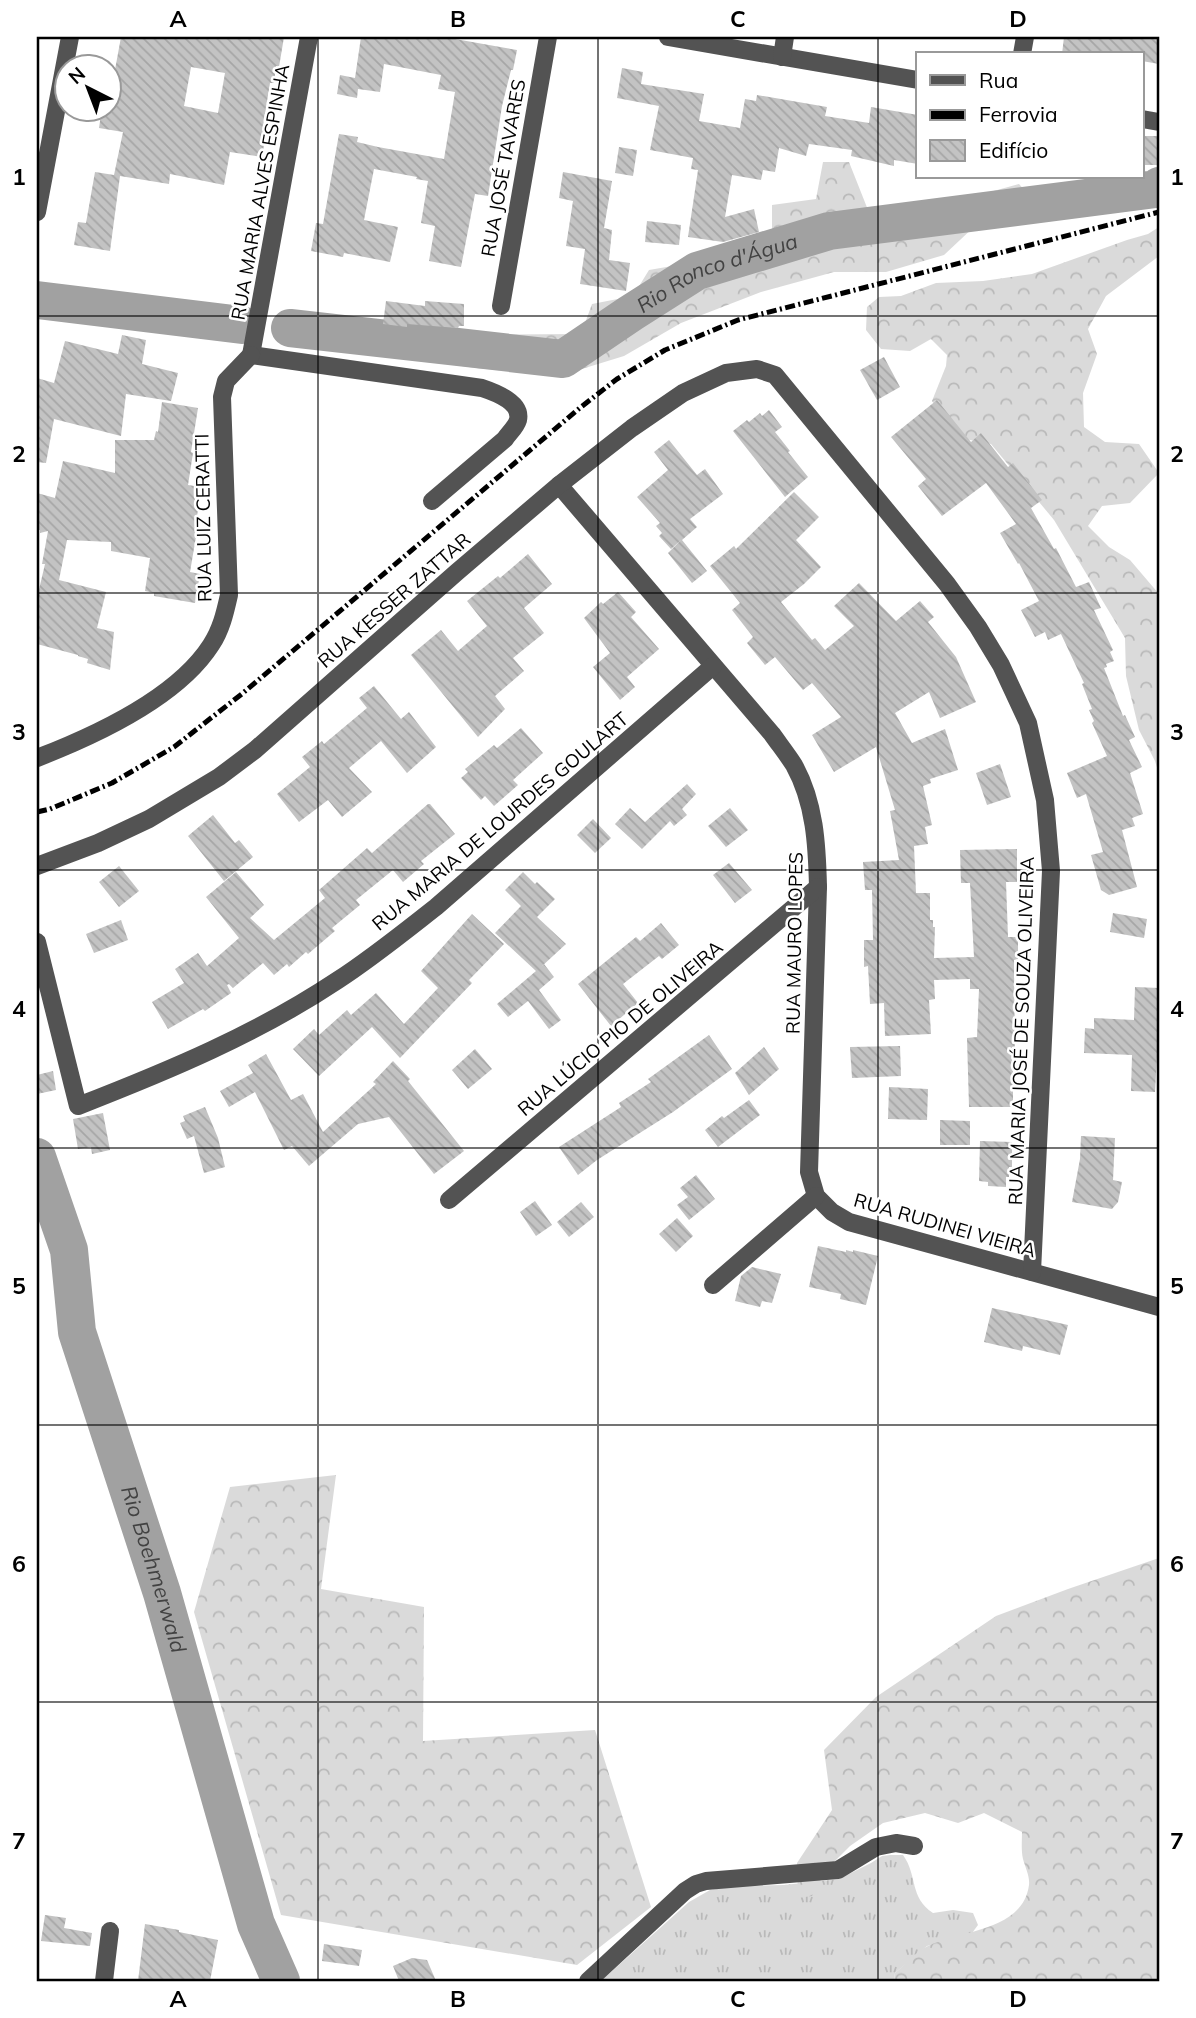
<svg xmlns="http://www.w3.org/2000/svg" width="1196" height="2018" viewBox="0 0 1196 2018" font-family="Mulish,sans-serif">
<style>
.grass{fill:url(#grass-tufts)}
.forest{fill:url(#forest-crowns)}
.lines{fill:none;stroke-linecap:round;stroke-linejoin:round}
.river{stroke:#a1a1a1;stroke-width:38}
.building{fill:url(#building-back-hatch);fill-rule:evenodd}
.minor{stroke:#535353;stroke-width:18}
.rail{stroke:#000;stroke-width:5;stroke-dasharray:10 3.5 2 3.5;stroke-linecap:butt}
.grid{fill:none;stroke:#000;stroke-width:2;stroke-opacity:0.55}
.labels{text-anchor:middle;stroke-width:5;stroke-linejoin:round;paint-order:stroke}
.street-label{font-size:19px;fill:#000;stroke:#fff}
.water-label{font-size:21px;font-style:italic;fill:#424242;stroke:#fff}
.neatline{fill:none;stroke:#000;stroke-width:2.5}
.grid-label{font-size:23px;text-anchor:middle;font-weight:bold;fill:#000}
</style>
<defs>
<pattern id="grass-tufts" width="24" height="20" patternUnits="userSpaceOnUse" patternTransform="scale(1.75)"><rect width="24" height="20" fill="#dadada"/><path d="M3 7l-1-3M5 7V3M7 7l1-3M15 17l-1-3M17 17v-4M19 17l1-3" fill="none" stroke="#b9b9b9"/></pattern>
<pattern id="forest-crowns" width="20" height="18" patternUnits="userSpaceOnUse" patternTransform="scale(1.75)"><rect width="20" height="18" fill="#dadada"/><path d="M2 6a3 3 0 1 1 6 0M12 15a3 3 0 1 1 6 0" fill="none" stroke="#b9b9b9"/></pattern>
<pattern id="building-back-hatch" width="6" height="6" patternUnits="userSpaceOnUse" patternTransform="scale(1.75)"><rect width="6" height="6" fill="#c3c3c3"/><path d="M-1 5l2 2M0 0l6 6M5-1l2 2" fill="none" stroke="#a6a6a6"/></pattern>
</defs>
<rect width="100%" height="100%" fill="#fff"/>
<path class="grass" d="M890,1855H903C918,1876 909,1897 933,1913L953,1910L973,1913L978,1925L972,1933L927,1946L895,1973L894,1981H601L689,1902L710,1890L735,1886L784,1885L839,1879L871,1863L882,1856Z"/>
<g class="forest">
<path d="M823,162H849L868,210L906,213L925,200L950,203L1019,184L1030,196L1015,218L976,225L944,255L886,272H834L761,292L681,323L624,356L559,376L476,368L328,348L302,341L314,323L436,335L581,334L592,304L633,296L649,270L730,256L772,240V205L816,199Z"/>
<path d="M1159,227V256L1106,296L1088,329L1097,354L1083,393L1084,427L1105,442L1139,444L1159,473L1130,503L1102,506L1088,526L1109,547L1130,560L1159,594V774L1155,761L1139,730L1126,676L1125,638L1054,520L991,444L965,439L948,424L932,401L946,366L947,355L931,339L910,351L881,349L866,330L867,307L879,297L901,296L936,283L983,281L1032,274L1127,240L1148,234Z"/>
<path d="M336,1475L321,1589L424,1607L423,1741L595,1730L651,1907L577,1965L281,1915L194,1612L230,1487Z"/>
<path d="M1159,1558V1981H894L895,1973C905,1965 916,1951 928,1946C961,1930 1023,1931 1029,1885C1030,1876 1025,1867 1023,1859C1021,1850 1022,1840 1022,1832L984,1813L958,1823L925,1813L883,1823L850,1846L826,1870L812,1896L798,1898L797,1863L832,1810L824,1750L876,1697L996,1616L1068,1589Z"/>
</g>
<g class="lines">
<g class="river">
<path d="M37,300L242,325"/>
<path id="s1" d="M290,328L563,359L631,313L697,271L829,231L1156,189L1159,186"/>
<path id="s2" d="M37,1157L69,1250L77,1332L162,1593L256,1924L281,1981"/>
</g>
</g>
<g class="building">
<path d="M121,37H284L279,67L276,66L274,83H270L263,126L267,127L262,157L230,152L224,185L170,174L169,184L120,176L110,251L74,245L78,222L86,223L95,172L114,175L123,132L99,128L102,108H108ZM191,67L225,73L218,113L184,106Z"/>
<path d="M361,37H444L517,50L513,70H511L502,106L488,196L475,194L461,267L429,261L435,226L421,223L428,181L416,179L417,177L374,169L364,220L398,227L390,262L344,253L343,257L311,251L316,223L323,224L339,134L358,137L357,142L378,147L444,159L455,92L438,89L441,75L384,64L380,92L358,89L357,98L337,94L340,75L355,78Z"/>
<path d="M1064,37H1159V64L1142,61V54H1062Z"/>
<path d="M622,68L643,72L641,84L704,94L699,121L740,128L745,99L756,101L757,95L827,107L825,116L869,123L871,107L918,115V164L894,160V166L851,156L852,150L809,144L806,156L779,148L775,172L763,170L761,180L732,175L725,217L754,209L759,232L723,242L688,237L698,170L691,169L693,158L650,150L659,106L617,98Z"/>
<rect x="1142" y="136" width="17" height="29"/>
<path d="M619,147L637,150L633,176L615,173Z"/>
<path d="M563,172L612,181L604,228L612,230L609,260L630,263L626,291L580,284L585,249L566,246L573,201L559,198Z"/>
<path d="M647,221L681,225L679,245L645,242Z"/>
<path d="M386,301L425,306V301L464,304V326H459L458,328L407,324V327L383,324Z"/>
<path d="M122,335L146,340L142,364L178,373L171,401L126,394L121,436L54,419L46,463L37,462V378L54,383L65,341L118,354Z"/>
<path d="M884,357L900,387L877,400L860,370Z"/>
<path d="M937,400L971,442L981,433L1008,467L1013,463L1042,500L1031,508L1054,549L1056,548L1076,587L1089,582L1101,608L1094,610L1113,650L1110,652L1114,661L1106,664L1107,667L1104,668L1123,716L1125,715L1135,737L1129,740L1142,767L1130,773L1143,814L1132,818L1135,826L1122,830L1137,887L1109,895L1101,890L1091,855L1103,852L1086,794L1077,798L1067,773L1107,756L1092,723L1094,721L1089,710L1092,709L1082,684L1084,683L1061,634L1048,640L1045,632L1035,637L1021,610L1039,601L1019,563L1018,564L1000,533L1016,524L986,483L942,516L918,486L926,479L891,437Z"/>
<path d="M162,402L198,408L191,452L193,453L188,485L201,487L196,524L198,525L190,572L200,574L195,603L154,596V593L145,591L150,558L111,551V542L67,540L59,580L106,592L97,628L114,632L110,670L87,663L88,659L78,656V655L37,644V598L45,564H42L48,531L40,533V530H37V493L55,498L63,461L115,473V440H154L156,431L158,432Z"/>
<path d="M769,410L782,427L775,432L790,451L788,452L808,477L785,497L733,431L747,420L749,422L760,413L762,416Z"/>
<path d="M669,440L697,475L705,469L723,494L690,519L697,527L682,540L707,571L692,583L668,553L681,540L671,549L659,536L662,533L656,526L660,523L637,497L668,470L654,452Z"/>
<path d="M794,492L819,517L796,540L821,567L804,584L781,602L812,640L815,638L825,650L854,626L834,606L859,583L896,621L920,601L934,617L928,622L956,657L976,702L940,718L929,692L895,713L912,743L945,729L958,770L930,779L931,783L923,786L932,825L925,827L928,844L914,846L916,893H930V920H933V927H935L934,958L974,957L970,883H961L960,850L1017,849V882H1006L1008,937H1018V959L1014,960L1015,1068H1013V1107H969L967,1038L977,1037L979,989H970V979L934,980L935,999L929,1000L931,1034L885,1036L884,1003L870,1004L868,966L864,967V940H873L872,890H865L863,862L899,860L890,811L895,810L876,747L834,772L812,735L841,717L812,683L803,690L775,657L765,665L747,643L753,637L732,610L740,603L710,566L734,546L736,549Z"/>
<path d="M528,554L552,584L524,608L544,633L513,658L524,671L495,696L505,709L478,737L411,655L441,630L458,651L487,626L467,601L498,576L500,578Z"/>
<path d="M618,592L636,612L631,617L659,649L627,677L635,687L620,700L593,667L610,653L584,618L601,602L603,604Z"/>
<path d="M374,686L401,719L409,712L436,747L407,773L381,741L349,768L372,792L342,817L328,800L299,822L277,794L310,767L302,757L322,741L324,744L367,708L359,698Z"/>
<path d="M521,728L543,753L513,780L518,785L494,806L485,796L481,800L461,778L468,772L465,769L494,745L497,748Z"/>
<path d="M1000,764L1011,797L987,805L976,773Z"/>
<path d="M687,784L696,794L682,809L687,815L674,826L670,821L642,849L615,824L630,808L645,822Z"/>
<path d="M428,804H430L455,834L421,861L424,864L403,882L393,870L356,900L360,905L332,928L335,931L308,954L306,952L289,967L287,964L274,975L263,963L233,988L229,984L227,985L231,993L205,1011L203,1009L168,1029L152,1002L184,983L175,969L198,953L207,966L239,938L206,897L236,872L264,905L250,918L274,940L325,898L319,890L367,848L372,853Z"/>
<path d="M730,808L748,830L726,847L708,826Z"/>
<path d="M213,815L235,843L239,840L253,857L224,881L188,836Z"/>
<path d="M593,819L611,838L595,853L577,835Z"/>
<path d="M729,863L752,890L735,903L713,875Z"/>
<path d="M119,866L139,891L119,907L99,882Z"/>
<path d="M523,872L535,884L537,882L555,899L537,917L566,944L541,967L544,964L554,977L539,990L561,1020L549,1029L528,1001L508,1017L497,1004L536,971L495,933L521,906L505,890Z"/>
<path d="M1113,913L1147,919L1144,938L1110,932Z"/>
<path d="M472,914L504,944L469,980L472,983L400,1058L372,1027L319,1076L293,1049L314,1029L319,1035L347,1010L351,1015L376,993L404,1024L438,988L421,971Z"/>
<path d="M121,920L128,940L94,953L86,934Z"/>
<path d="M661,923L679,945L662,959L659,956L623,984L638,1003L611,1026L578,984L636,937L640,941Z"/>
<path d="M1135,987L1159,988V1021L1155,1092L1131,1091L1132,1055L1084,1053L1085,1028L1094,1029V1018L1134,1020Z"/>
<path d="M709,1035L732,1069L673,1112L597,1160L578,1175L559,1147L621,1107L619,1103L651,1082L648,1079Z"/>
<path d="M900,1046L901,1076L852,1078L850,1047Z"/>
<path d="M764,1047L779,1069L749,1095L735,1073Z"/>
<path d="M475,1049L492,1069L468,1089L452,1070Z"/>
<path d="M266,1054L291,1100L303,1094L323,1132L376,1084L373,1082L393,1061L410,1079L408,1081L464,1151L434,1174L389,1117L358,1124L309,1166L292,1146L284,1150L255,1092L229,1107L220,1091L253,1073L248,1065Z"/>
<path d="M53,1071L56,1090L37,1094V1075Z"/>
<path d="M889,1087L928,1089L927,1120L888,1119Z"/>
<path d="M749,1100L760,1115L718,1147L705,1130L722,1116L724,1118Z"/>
<path d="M205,1107L218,1138L225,1167L204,1173L194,1136L187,1139L180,1123L185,1121L183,1116Z"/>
<path d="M103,1113L110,1150L92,1154L91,1147L78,1149L73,1119Z"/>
<path d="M940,1120L970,1121V1145H940Z"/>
<path d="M1081,1136L1115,1138L1113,1180L1122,1182L1118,1202L1112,1209L1072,1202L1080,1159Z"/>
<path d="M980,1141L1012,1142V1167H1009V1177H1006V1187L988,1186V1182L979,1181Z"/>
<path d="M696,1175L715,1199L689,1220L677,1205L688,1197L680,1188Z"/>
<path d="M535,1201L552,1225L536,1236L520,1212Z"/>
<path d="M581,1202L594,1217L569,1237L557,1222Z"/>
<path d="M677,1218L693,1236L676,1252L659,1234Z"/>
<path d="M818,1246L846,1252V1250L853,1252V1250L878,1256L866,1305L840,1299L841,1294L809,1287Z"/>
<path d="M752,1267L781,1274L772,1303L762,1301L760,1307L735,1301L741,1276Z"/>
<path d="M992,1308L1068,1325L1060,1355L1023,1346L1022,1351L984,1342Z"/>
<path d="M45,1915L66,1918L64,1928L92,1933L90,1946L41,1941Z"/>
<path d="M145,1924L179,1930V1932L218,1940L210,1981H138Z"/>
<path d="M324,1944L362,1950L359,1966L322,1961Z"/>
<path d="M412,1958L427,1960L436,1981H399L393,1966Z"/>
</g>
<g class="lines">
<g class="minor">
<path d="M668,37L918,80"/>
<path d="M1022,54L1025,37"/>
<path d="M782,57L785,37"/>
<path d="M1142,119L1159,122"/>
<path d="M37,212L70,37"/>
<path d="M501,306L548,37"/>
<path d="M251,355L482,388C494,392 522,402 518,420C516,427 509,433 505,439L432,501"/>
<path d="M251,355L309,37"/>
<path d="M559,485L772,734C779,744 787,754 794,765C815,803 817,845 818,887L809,1172L816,1196L832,1212L849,1222L1159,1307"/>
<path d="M37,758C94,736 177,698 211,645C221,630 225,613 229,595L222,397L226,381L251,355"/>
<path d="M37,866L98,843L149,819L219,777L255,750L457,572L559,485L632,428L683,393L726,373L757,369L775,375L947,584L978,627L1001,665L1028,723L1045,800L1051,871L1032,1272"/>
<path d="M37,942L78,1106C168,1071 257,1034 338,980C372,958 404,932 436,907L713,666"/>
<path d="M449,1200L818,887"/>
<path d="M713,1285L816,1196"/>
<path d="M104,1981L110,1931"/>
<path d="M588,1981L685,1891L696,1884L706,1881L838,1870L876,1847L896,1843L914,1846"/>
</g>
<path class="rail" d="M37,812L50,809L112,783L174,747L243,693L581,407L617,379L665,350L738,320L1159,212"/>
</g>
<path class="grid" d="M318,37V1981M598,37V1981M878,37V1981M37,316H1159M37,593H1159M37,870H1159M37,1148H1159M37,1425H1159M37,1702H1159"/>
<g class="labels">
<g class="street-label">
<text transform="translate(503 168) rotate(-80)" y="7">RUA JOSÉ TAVARES</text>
<text transform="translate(260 192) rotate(-80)" y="7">RUA MARIA ALVES ESPINHA</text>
<text transform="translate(203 518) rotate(-91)" y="7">RUA LUIZ CERATTI</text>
<text transform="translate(394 600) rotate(-41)" y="7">RUA KESSER ZATTAR</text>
<text transform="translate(500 821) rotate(-40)" y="7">RUA MARIA DE LOURDES GOULART</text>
<text transform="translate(794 943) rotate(-89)" y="7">RUA MAURO LOPES</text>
<text transform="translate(620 1028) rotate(-40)" y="7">RUA LÚCIO PIO DE OLIVEIRA</text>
<text transform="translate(1021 1031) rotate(-88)" y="7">RUA MARIA JOSÉ DE SOUZA OLIVEIRA</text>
<text transform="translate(945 1225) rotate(16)" y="7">RUA RUDINEI VIEIRA</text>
</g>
<g class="water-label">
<text dy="7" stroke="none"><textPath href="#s1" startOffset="453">Rio Ronco d'Água</textPath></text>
<text dy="7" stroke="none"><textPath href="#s2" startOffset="430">Rio Boehmerwald</textPath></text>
</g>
</g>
<rect width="1196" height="2018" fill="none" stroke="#ffffff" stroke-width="77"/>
<rect x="916" y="52" width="228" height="126" fill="#ffffff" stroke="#999999" stroke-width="2"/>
<rect x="930" y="75" width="35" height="10" fill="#535353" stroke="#999999" stroke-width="2"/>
<text x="979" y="88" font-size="21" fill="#000000">Rua</text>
<rect x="930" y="110" width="35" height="10" fill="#000000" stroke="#999999" stroke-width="2"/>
<text x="979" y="122" font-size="21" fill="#000000">Ferrovia</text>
<rect x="930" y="140" width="35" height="21" fill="url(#building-back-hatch)" stroke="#999999" stroke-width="2"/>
<text x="979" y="158" font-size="21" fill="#000000">Edifício</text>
<g transform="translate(88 88) rotate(318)"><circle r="33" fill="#ffffff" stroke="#999999" stroke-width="2"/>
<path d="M0-5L12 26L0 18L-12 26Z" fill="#000000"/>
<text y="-10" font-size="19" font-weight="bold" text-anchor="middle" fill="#000000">N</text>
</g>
<rect x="38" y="38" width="1120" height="1942" class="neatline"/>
<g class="grid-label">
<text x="178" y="27">A</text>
<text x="458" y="27">B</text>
<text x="738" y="27">C</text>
<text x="1018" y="27">D</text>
<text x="19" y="185">1</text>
<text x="1177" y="185">1</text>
<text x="19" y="462">2</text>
<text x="1177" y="462">2</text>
<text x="19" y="740">3</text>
<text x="1177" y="740">3</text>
<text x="19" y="1017">4</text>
<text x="1177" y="1017">4</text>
<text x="19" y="1294">5</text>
<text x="1177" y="1294">5</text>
<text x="19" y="1572">6</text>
<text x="1177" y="1572">6</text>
<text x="19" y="1849">7</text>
<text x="1177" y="1849">7</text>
<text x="178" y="2007">A</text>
<text x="458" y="2007">B</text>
<text x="738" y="2007">C</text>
<text x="1018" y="2007">D</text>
</g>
</svg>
